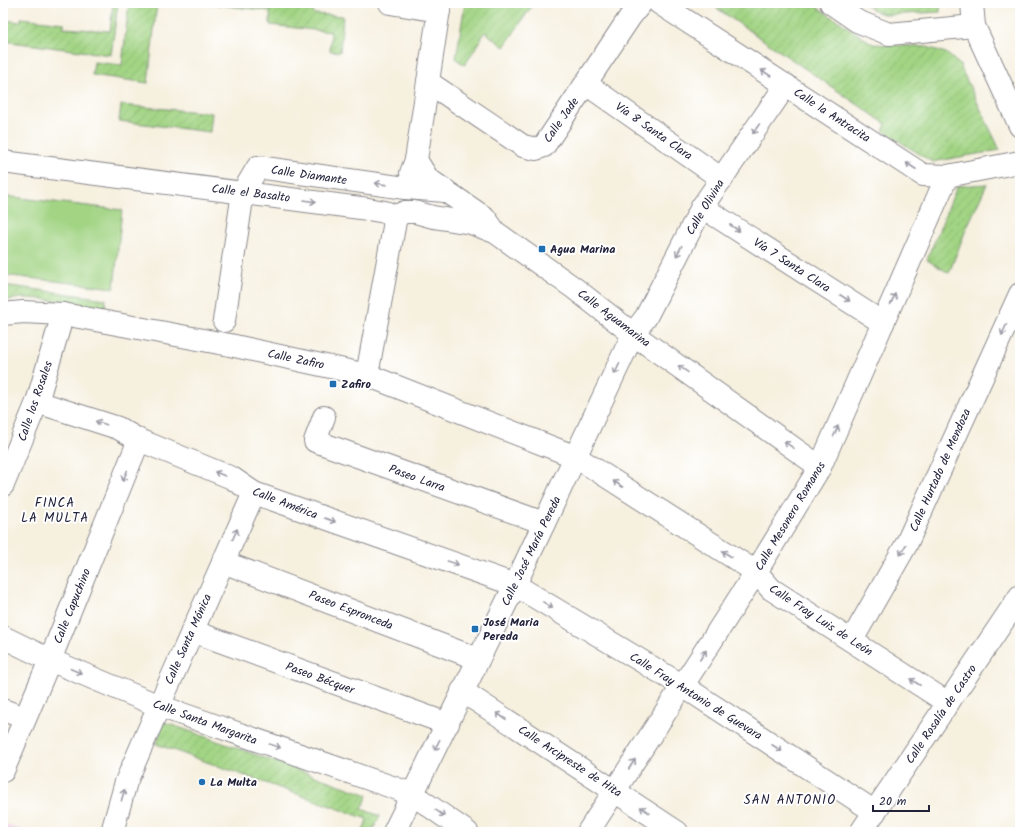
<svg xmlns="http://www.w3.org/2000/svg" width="1023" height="835" viewBox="0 0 1023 835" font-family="Kalam,sans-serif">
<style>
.built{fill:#efd0e6}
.park{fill:#a2d484;stroke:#627b60}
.garden{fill:url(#garden-furrows);stroke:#627b60}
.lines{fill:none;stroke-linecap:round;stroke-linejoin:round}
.minor-casing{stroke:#8c898d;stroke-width:24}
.minor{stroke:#fff;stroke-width:22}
.oneway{stroke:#9c9ca7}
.poi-dot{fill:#1f6fb2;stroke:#fff;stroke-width:1.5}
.labels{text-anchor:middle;stroke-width:4;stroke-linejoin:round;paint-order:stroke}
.street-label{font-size:12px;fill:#22223b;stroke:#fff}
.poi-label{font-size:12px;font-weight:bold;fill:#22223b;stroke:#fff;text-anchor:start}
.neighbourhood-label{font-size:13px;letter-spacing:1px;fill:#22223b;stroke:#fff}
</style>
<defs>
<pattern id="garden-furrows" width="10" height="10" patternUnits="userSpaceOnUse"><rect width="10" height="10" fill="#a2d484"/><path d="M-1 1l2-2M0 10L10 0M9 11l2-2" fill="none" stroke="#8bb673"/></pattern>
</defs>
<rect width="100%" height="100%" fill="#fff"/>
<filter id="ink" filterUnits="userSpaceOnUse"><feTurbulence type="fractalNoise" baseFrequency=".025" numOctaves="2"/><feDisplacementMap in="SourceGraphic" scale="8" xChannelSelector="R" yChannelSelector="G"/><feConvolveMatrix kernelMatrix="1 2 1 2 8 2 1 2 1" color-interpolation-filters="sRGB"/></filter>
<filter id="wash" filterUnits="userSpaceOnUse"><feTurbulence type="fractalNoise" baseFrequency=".012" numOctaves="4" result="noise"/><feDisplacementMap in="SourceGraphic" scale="16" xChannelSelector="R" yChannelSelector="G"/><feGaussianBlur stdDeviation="0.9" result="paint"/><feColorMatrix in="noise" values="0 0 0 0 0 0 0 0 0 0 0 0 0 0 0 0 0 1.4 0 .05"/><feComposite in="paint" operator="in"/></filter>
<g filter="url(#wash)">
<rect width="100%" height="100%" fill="#f6f0df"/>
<path class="built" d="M3,824L29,832H3Z"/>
<path class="park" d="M3,196L122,210L114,288L3,275Z"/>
<g class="garden">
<path d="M113,3H118L111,55L3,41V20L21,22V18L64,23V28L110,31Z"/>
<path d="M129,3H157L148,83L92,75L94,62L122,65Z"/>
<path d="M201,3H280L311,7L314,14L343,16L340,52L330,51L331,32L270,25V11Z"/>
<path d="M465,3H534L504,47L485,32L465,65L456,59Z"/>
<path d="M709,3H811L873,44L927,47L946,53L959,64L1000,150L932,162L883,131L886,124Z"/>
<path d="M863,3H940V12L887,15L877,12Z"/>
<path d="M121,105L212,113L210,132L119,121Z"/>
<path d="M987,184L967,227L949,273L927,260L957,186Z"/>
<path d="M3,285L106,299L105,310L42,299L21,298L3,301Z"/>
<path d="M164,722L368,795L362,809L380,816L372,832H363L367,819L156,744Z"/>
</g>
</g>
<g filter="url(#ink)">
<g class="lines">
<g class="minor-casing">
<g id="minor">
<path d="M390,3L439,11"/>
<path d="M659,3L923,175L947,176L1020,162"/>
<path d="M831,3L857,21L889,34L974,26"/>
<path d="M972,3L974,26L1020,126"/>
<path d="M428,82L523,146L536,149L544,146L630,17L641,3"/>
<path d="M586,84L722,179"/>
<path d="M416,160L428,179L485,218L495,232L574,288L633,334L820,467"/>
<path d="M3,162L368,209L385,212L396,216L405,212H415L433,217L471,223L492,231"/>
<path d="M411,173L416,160L440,3"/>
<path d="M702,207L883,323"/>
<path d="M3,314L23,312L63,314L230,345L367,375L576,457L756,572L771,589L948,703"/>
<path d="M224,321L243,192L258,167L405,188L446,191"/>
<path d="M367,375L396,216"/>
<path d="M37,402L118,428L139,440L232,478L254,493L515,585L683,686L875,812"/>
<path d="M324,417L315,441L544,523"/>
<path d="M3,485L37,402L63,314"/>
<path d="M223,562L478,659"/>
<path d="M192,631L448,724"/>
<path d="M3,637L50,660L159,706L412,794L467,832"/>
<path d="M852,640L906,545L1020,294"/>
<path d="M462,691L677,832"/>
<path d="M3,710L25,718"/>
<path d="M3,771L50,660L139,440"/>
<path d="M112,832L126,782L159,706L254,493"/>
<path d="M394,832L515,585L633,334L646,317L702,207L786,85"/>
<path d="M588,832L756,572L820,467L947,176"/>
<path d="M861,832L1020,596"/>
</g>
</g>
<use href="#minor" class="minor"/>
</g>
<defs><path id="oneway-shaft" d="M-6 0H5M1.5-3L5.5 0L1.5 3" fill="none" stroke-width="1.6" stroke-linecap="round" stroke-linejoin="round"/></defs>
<g class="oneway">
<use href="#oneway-shaft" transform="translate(766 73) rotate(-147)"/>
<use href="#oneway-shaft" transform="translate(756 129) rotate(124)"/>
<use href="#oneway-shaft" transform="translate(911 166) rotate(-147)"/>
<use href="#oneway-shaft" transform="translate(381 184) rotate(-172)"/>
<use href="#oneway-shaft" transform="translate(310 201) rotate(8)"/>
<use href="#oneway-shaft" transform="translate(735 228) rotate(33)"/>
<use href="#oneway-shaft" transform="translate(679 251) rotate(118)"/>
<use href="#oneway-shaft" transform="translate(845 298) rotate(33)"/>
<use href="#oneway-shaft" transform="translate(893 299) rotate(-66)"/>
<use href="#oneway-shaft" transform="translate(1004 330) rotate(114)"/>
<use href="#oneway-shaft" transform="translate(617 369) rotate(115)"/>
<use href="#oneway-shaft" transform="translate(683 369) rotate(-145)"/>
<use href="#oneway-shaft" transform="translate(101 423) rotate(-162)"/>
<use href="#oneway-shaft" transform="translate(836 431) rotate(-66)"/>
<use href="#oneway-shaft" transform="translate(789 445) rotate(-145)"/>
<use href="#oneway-shaft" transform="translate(220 474) rotate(-157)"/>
<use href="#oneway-shaft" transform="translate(125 476) rotate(112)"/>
<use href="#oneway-shaft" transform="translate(618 484) rotate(-147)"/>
<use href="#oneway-shaft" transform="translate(330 520) rotate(19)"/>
<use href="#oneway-shaft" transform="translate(235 534) rotate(-66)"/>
<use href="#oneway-shaft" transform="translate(903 550) rotate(119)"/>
<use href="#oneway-shaft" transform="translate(727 554) rotate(-147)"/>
<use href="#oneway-shaft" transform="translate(453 563) rotate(19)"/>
<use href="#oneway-shaft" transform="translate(548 605) rotate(31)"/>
<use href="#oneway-shaft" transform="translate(703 655) rotate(-57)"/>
<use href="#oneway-shaft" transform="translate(76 671) rotate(23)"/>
<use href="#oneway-shaft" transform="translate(915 682) rotate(-147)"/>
<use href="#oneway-shaft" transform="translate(501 716) rotate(-147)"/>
<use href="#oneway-shaft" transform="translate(437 745) rotate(117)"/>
<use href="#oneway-shaft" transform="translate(275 746) rotate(19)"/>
<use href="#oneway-shaft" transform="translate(777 748) rotate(33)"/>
<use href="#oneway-shaft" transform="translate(632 764) rotate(-57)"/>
<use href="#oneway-shaft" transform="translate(123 795) rotate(-74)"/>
<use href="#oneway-shaft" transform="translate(645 810) rotate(-146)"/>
<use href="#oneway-shaft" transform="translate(440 813) rotate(35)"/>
</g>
</g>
<g class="poi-dot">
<rect x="538" y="245" width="8" height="8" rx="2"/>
<rect x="329" y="380" width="8" height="8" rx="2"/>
<rect x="471" y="625" width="8" height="8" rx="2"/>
<circle cx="202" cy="782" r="4"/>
</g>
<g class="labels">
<g class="street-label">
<text transform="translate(832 115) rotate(33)" y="4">Calle la Antracita</text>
<text transform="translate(561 120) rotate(-55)" y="4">Calle Jade</text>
<text transform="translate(654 131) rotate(35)" y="4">Vía 8 Santa Clara</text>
<text transform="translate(309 175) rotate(8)" y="4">Calle Diamante</text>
<text transform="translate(251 193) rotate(7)" y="4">Calle el Basalto</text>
<text transform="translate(705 207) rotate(-59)" y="4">Calle Olivina</text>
<text transform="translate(792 265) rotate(33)" y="4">Vía 7 Santa Clara</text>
<text transform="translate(614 318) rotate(37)" y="4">Calle Aguamarina</text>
<text transform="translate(296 359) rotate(12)" y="4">Calle Zafiro</text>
<text transform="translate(35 401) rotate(-71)" y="4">Calle los Rosales</text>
<text transform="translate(940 470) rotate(-66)" y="4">Calle Hurtado de Mendoza</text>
<text transform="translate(417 478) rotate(20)" y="4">Paseo Larra</text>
<text transform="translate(285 503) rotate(21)" y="4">Calle América</text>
<text transform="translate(790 516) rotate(-59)" y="4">Calle Mesonero Romanos</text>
<text transform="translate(531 551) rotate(-64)" y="4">Calle José María Pereda</text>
<text transform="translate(72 606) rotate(-68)" y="4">Calle Capuchino</text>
<text transform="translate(351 610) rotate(21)" y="4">Paseo Espronceda</text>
<text transform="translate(821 620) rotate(33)" y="4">Calle Fray Luis de León</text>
<text transform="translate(188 639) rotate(-66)" y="4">Calle Santa Mónica</text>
<text transform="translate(320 678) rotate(20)" y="4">Paseo Bécquer</text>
<text transform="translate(696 696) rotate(32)" y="4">Calle Fray Antonio de Guevara</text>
<text transform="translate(941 714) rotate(-56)" y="4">Calle Rosalía de Castro</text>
<text transform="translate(205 722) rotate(20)" y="4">Calle Santa Margarita</text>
<text transform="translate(570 761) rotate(33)" y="4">Calle Arcipreste de Hita</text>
</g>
<g class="poi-label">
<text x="550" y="253">Agua Marina</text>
<text x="341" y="388">Zafiro</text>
<text x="483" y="626">José Maria<tspan x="483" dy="14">Pereda</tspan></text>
<text x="210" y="786">La Multa</text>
</g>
<g class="neighbourhood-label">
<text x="55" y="507">FINCA<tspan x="55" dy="15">LA MULTA</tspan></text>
<text x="790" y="804">SAN ANTONIO</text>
</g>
</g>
<rect width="1023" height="835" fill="none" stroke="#fff" stroke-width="16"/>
<path d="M873 805v6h56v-6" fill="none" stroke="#22223b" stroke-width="2"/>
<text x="879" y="805" font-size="12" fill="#22223b" stroke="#ffffff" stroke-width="3" paint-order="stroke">20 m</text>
</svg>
